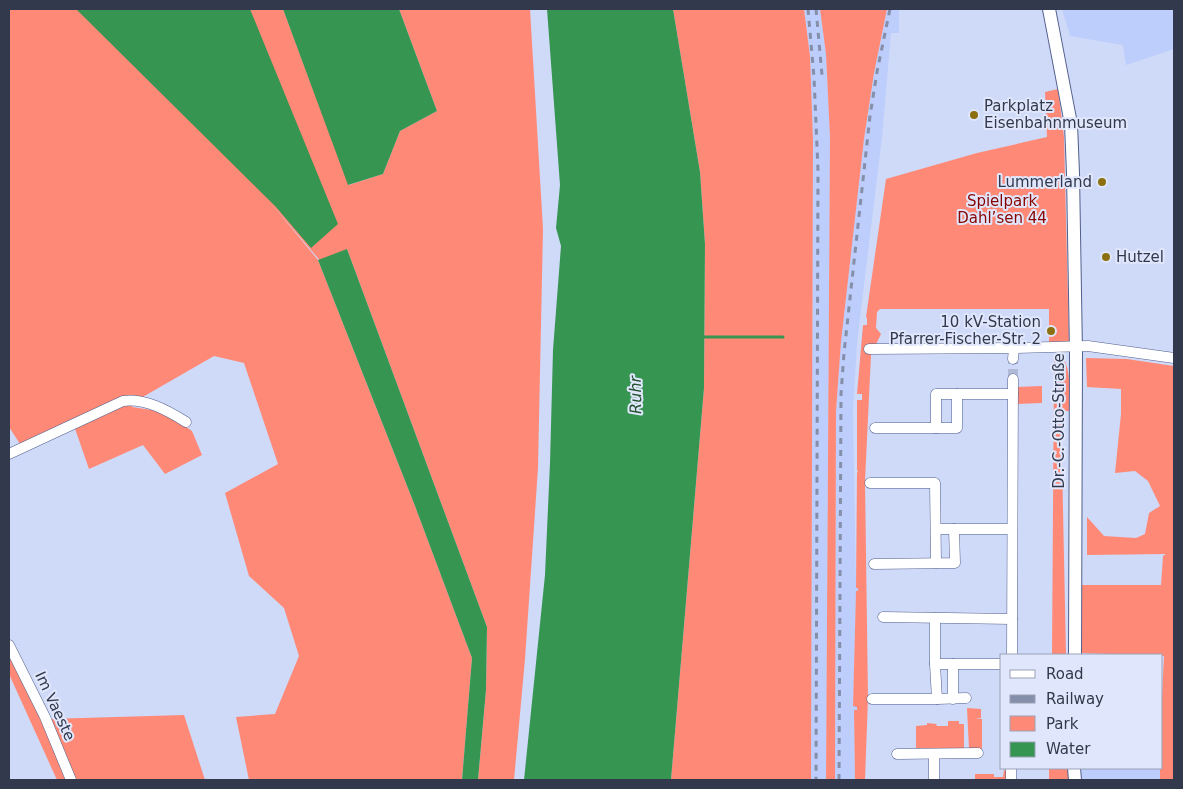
<svg xmlns="http://www.w3.org/2000/svg" width="1183" height="789" viewBox="0 0 1183 789" font-family="'DejaVu Sans',sans-serif">
<style>
.built{fill:#bdcdfc}
.green{fill:#ff8977}
.water{fill:#379552}
.lines{fill:none;stroke-linecap:round;stroke-linejoin:round}
.stream{stroke:#379552;stroke-width:3}
.minor-tunnel{stroke:#b0bad7;stroke-width:10;stroke-dasharray:10 5;stroke-linecap:butt}
.minor-casing{stroke:#515f8c;stroke-width:11}
.tertiary-casing{stroke:#515f8c;stroke-width:14}
.minor{stroke:#fff;stroke-width:10}
.tertiary{stroke:#fff;stroke-width:12}
.rail{stroke:#868fa9;stroke-width:3;stroke-dasharray:6 6;stroke-linecap:butt}
.poi-dot{fill:#8b6f11;stroke:#e0e7fc;stroke-width:2}
.labels{text-anchor:middle;stroke-width:4;stroke-linejoin:round;paint-order:stroke}
.poi-label{font-size:15px;fill:#32394d;stroke:#e0e7fc;text-anchor:start}
.park-label{font-size:15px;fill:#870400;stroke:#e0e7fc}
.street-label{font-size:15px;fill:#32394d;stroke:#e0e7fc}
.water-label{font-size:16px;font-style:italic;fill:#22522e;stroke:#e0e7fc}
</style>
<rect width="100%" height="100%" fill="#cfdaf9"/>
<g class="built">
<path d="M804,9H820L826,54L830,137L826,780H811L813,140L810,56Z"/>
<path d="M887,9H899V33H891L882,137L857,343L853,411L856,588H858V591L856,592L853,706H857V710L854,711L855,780H835L836,411L841,342L864,139L874,73Z"/>
<path d="M1062,9H1174V49L1126,65L1123,45L1070,36Z"/>
<rect x="1081" y="768" width="79" height="12"/>
</g>
<g class="green">
<path d="M9,9H283L349,185L383,174L400,131L437,111L399,9H530L543,229L538,468L525,659L514,780H478L486,690L487,627L347,249L322,263L270,202L318,260L415,506L472,658L462,780H249L236,717L275,714L299,656L284,608L249,576L225,493L278,464L244,363L214,356L134,402L132,407L165,412L192,431L202,455L165,474L143,445L89,469L72,420L20,444L9,427Z"/>
<path d="M673,9H804L810,56L813,140L811,780H671L704,388L705,244L700,172Z"/>
<path d="M820,9H887L874,73L864,139L841,342L836,411L835,780H826L830,137L826,54Z"/>
<path d="M1058,89L1064,137L1069,342H1049V309H880L877,312L876,328L881,334L871,355L865,481L868,698L865,780H855L854,710H857V707L853,706L856,591H858V588H856L857,473L858,471L857,470V400H862V394H857L863,325H867V318L866,317L886,179L977,153L1047,137L1045,92Z"/>
<path d="M1060,356C1072,362 1069,398 1070,411H1061L1066,655H1052L1054,361L1059,360Z"/>
<path d="M1086,358L1127,359L1174,366V780H1160V768H1162V696L1164,656L1080,653L1081,585H1161L1163,556L1166,554L1087,555V517L1104,536L1136,538L1145,534L1149,513L1160,506L1148,481L1135,471L1115,473L1121,414V389L1087,387Z"/>
<path d="M1042,386V403L1017,404L1016,387Z"/>
<path d="M9,649L70,780H57L9,674Z"/>
<path d="M967,708L981,709V718H975L982,719V749H969Z"/>
<path d="M184,715L205,780H72L48,719Z"/>
<path d="M948,721H959V724H964V749L916,748V726L927,725V723L936,724L937,726H948Z"/>
<path d="M1049,768H1069L1068,780H1049Z"/>
<path d="M1004,770L1008,771L1010,780H975V774H994V777H1003Z"/>
</g>
<g class="water">
<path d="M76,9H250L338,224L311,248L276,207Z"/>
<path d="M283,9H399L437,111L400,131L383,174L348,185Z"/>
<path d="M547,9H673L700,172L705,244L704,388L671,780H524L545,575L550,463L553,350L561,246L556,228L560,185Z"/>
<path d="M347,249L487,627L486,690L478,780H462L472,658L415,506L318,260Z"/>
</g>
<g class="lines">
<path class="stream" d="M702,337H783"/>
<path class="minor-tunnel" d="M1013,379V359"/>
<g class="minor-casing">
<g id="minor">
<path d="M869,349L1014,348L1088,346L1174,358"/>
<path d="M1013,359L1014,348"/>
<path d="M875,428H957V394"/>
<path d="M936,428V394H1013"/>
<path d="M9,454L123,401C145,398 167,410 186,422"/>
<path d="M870,483H935L936,563"/>
<path d="M936,529H1012"/>
<path d="M874,564L955,563L954,529"/>
<path d="M883,617L1012,619"/>
<path d="M935,618V664"/>
<path d="M9,645L45,717L71,780"/>
<path d="M1012,655L1013,379"/>
<path d="M872,699H937L935,664H1002"/>
<path d="M937,699L966,698"/>
<path d="M953,699V664"/>
<path d="M897,754L978,753"/>
<path d="M934,754V780"/>
<path d="M1011,780V768"/>
</g>
</g>
<g class="tertiary-casing">
<g id="tertiary">
<path d="M1049,9L1071,124L1073,173L1076,353L1075,655"/>
<path d="M1074,768L1075,780"/>
</g>
</g>
<use href="#minor" class="minor"/>
<use href="#tertiary" class="tertiary"/>
<g class="rail">
<path d="M808,9L814,77L818,170L816,780"/>
<path d="M816,9L822,75"/>
<path d="M839,780L841,394L844,353L870,116L877,72L890,9"/>
</g>
</g>
<g class="poi-dot">
<circle cx="974" cy="115" r="5"/>
<circle cx="1102" cy="182" r="5"/>
<circle cx="1106" cy="257" r="5"/>
<circle cx="1051" cy="331" r="5"/>
</g>
<g class="labels">
<g class="poi-label">
<text x="984" y="111">Parkplatz<tspan x="984" dy="17">Eisenbahnmuseum</tspan></text>
<text x="1092" y="187" text-anchor="end">Lummerland</text>
<text x="1116" y="262">Hutzel</text>
<text x="1041" y="327" text-anchor="end">10 kV-Station<tspan x="1041" dy="17">Pfarrer-Fischer-Str. 2</tspan></text>
</g>
<g class="park-label">
<text x="1002" y="206">Spielpark<tspan x="1002" dy="17">Dahl’sen 44</tspan></text>
</g>
<g class="street-label">
<text transform="translate(1059 421) rotate(-90)" y="5">Dr.-C.-Otto-Straße</text>
<text transform="translate(55 706) rotate(65)" y="5">Im Vaeste</text>
</g>
<g class="water-label">
<text transform="translate(635 395) rotate(-91)" y="6">Ruhr</text>
</g>
</g>
<rect width="1183" height="789" fill="none" stroke="#32394d" stroke-width="20"/>
<rect x="1000" y="654" width="162" height="115" fill="#e0e7fc" stroke="#9aa1b6"/>
<rect x="1010" y="670" width="25" height="8" fill="#ffffff" stroke="#9aa1b6"/>
<text x="1046" y="679" font-size="15" fill="#32394d">Road</text>
<rect x="1010" y="695" width="25" height="8" fill="#868fa9" stroke="#9aa1b6"/>
<text x="1046" y="704" font-size="15" fill="#32394d">Railway</text>
<rect x="1010" y="716" width="25" height="15" fill="#ff8977" stroke="#9aa1b6"/>
<text x="1046" y="729" font-size="15" fill="#32394d">Park</text>
<rect x="1010" y="742" width="25" height="15" fill="#379552" stroke="#9aa1b6"/>
<text x="1046" y="754" font-size="15" fill="#32394d">Water</text>
</svg>
